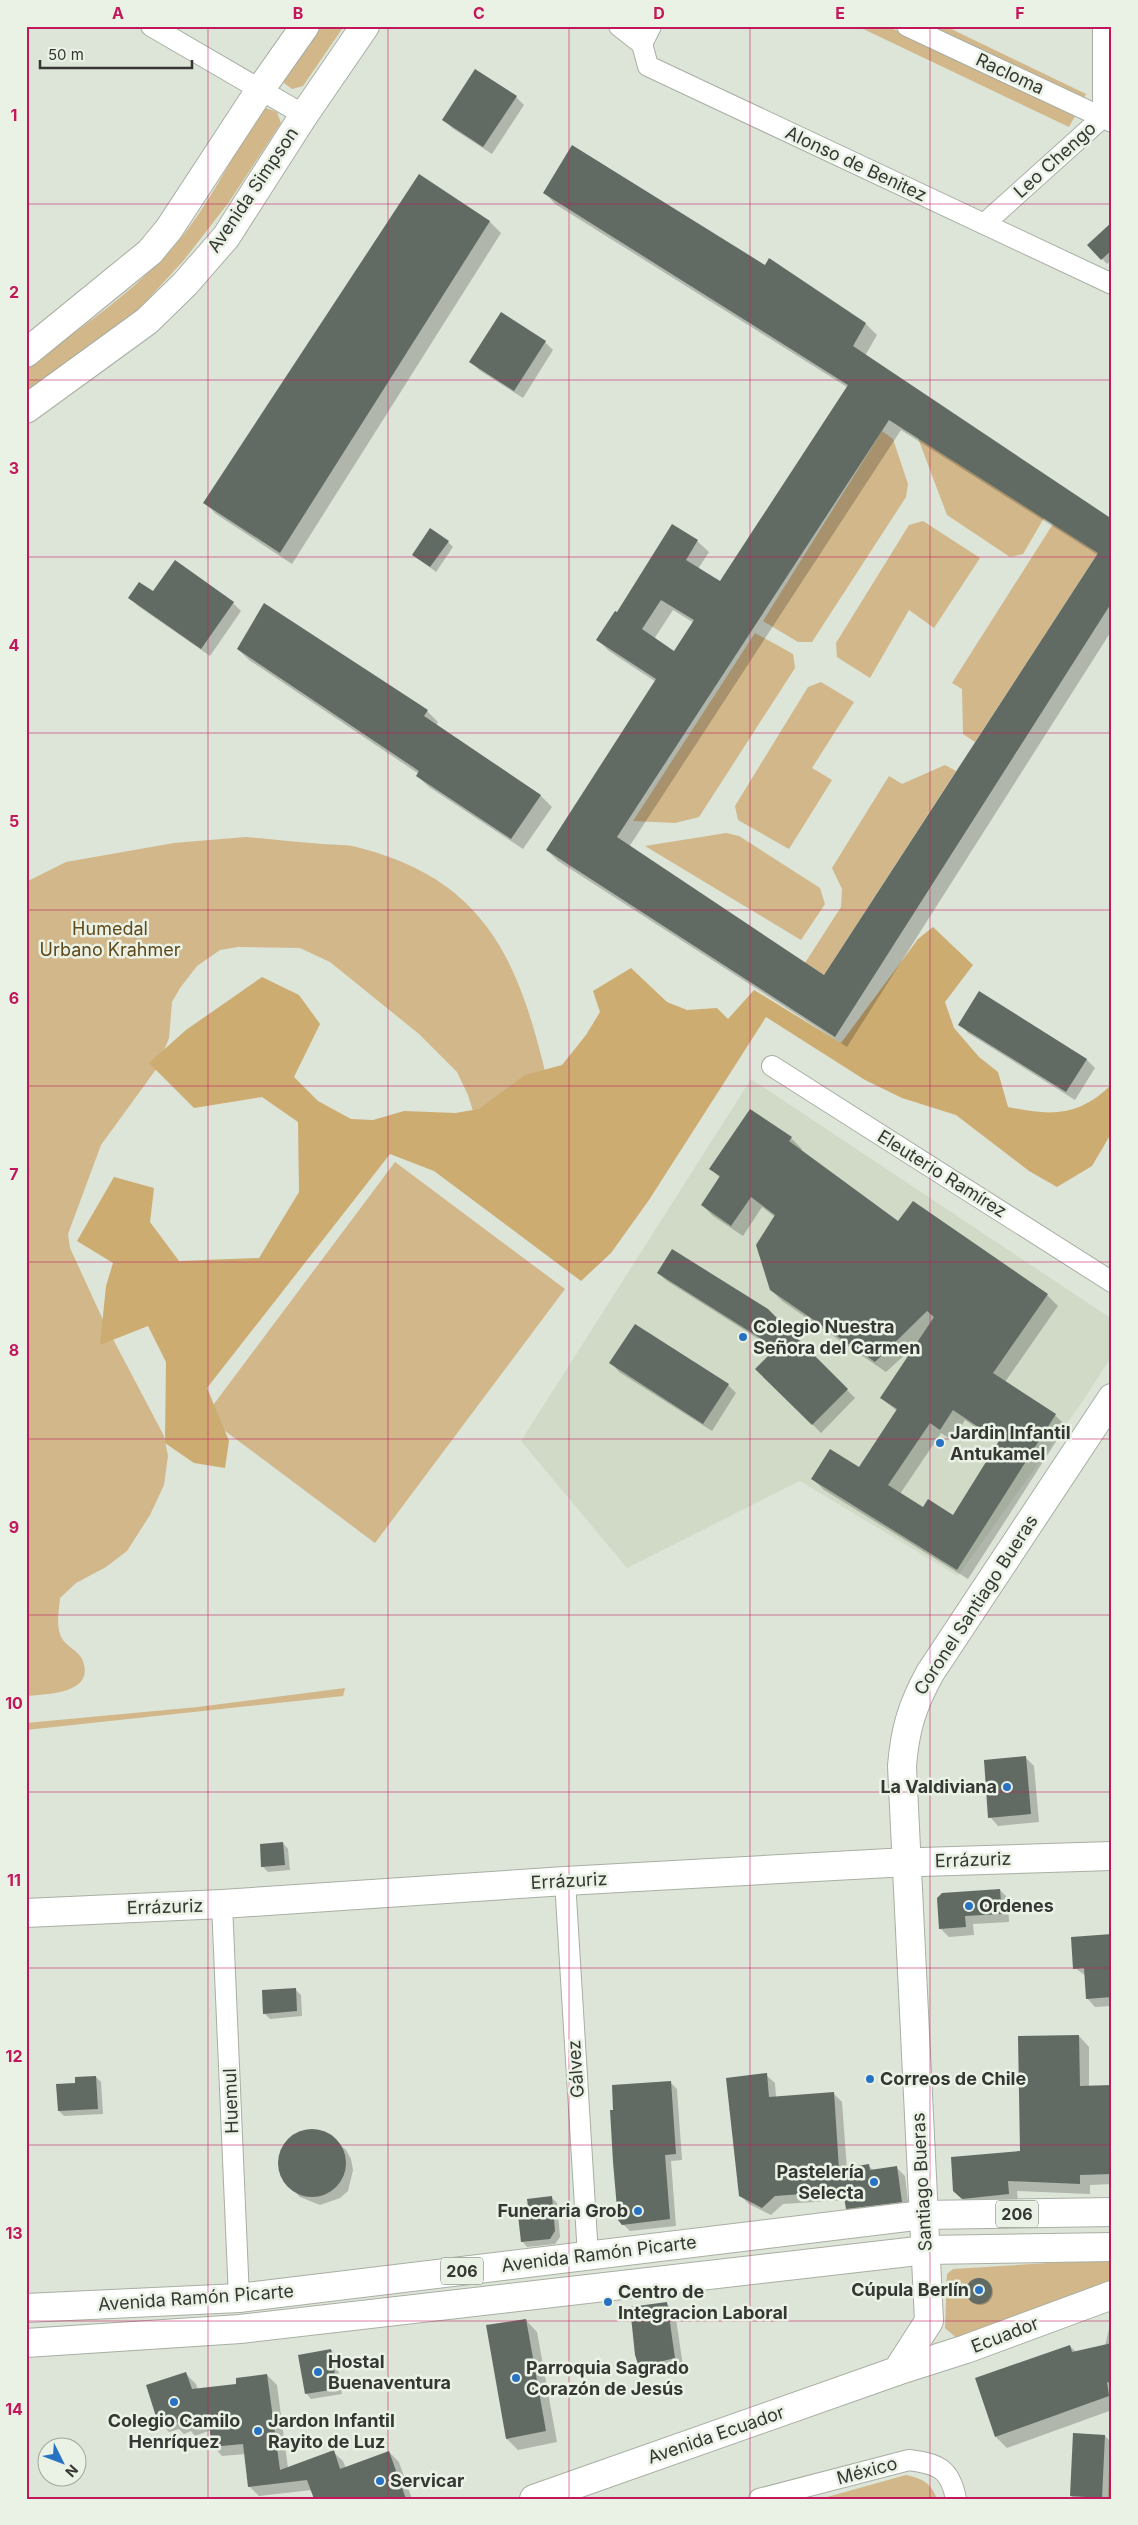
<svg xmlns="http://www.w3.org/2000/svg" width="1138" height="2525" viewBox="0 0 1138 2525" font-family="Inter,sans-serif">
<style>
.built{fill:#d0dac7}
.green{fill:#d1b789}
.forest{fill:#cdac71}
.shadow{fill:#0003;fill-rule:evenodd}
.building{fill:#616b64;fill-rule:evenodd}
.lines{fill:none;stroke-linecap:round;stroke-linejoin:round}
.minor-casing{stroke:#a8afa3;stroke-width:22}
.secondary-casing{stroke:#a8afa3;stroke-width:30}
.trunk-casing{stroke:#a8afa3;stroke-width:30}
.minor{stroke:#fff;stroke-width:20}
.secondary{stroke:#fff;stroke-width:28}
.trunk{stroke:#fff;stroke-width:28}
.grid{fill:none;stroke:#c2185b;stroke-width:1;stroke-opacity:0.55}
.poi-dot{fill:#2772c2;stroke:#eaf1e5;stroke-width:2}
.labels{text-anchor:middle;stroke-width:5;stroke-linejoin:round;paint-order:stroke}
.shield{fill:#eaf1e5;stroke:#6b6f68;stroke-width:1}
.shield-label{font-size:16px;font-weight:bold;fill:#353733}
.street-label{font-size:18px;fill:#353733;stroke:#eaf1e5}
.park-label{font-size:18px;fill:#60481a;stroke:#eaf1e5}
.poi-label{font-size:18px;font-weight:bold;fill:#353733;stroke:#eaf1e5;text-anchor:start}
.neatline{fill:none;stroke:#c2185b;stroke-width:2}
.grid-label{font-size:16px;text-anchor:middle;font-weight:bold;fill:#c2185b}
</style>
<rect width="100%" height="100%" fill="#dde4d8"/>
<path class="built" d="M751,1079L1112,1319V1356L1080,1405L958,1576L800,1481L627,1568L521,1441Z"/>
<g class="green">
<path d="M313,26H344L303,86L292,89L284,83L281,75Z"/>
<path d="M857,26H887L1075,116L1069,127Z"/>
<path d="M919,26H945L1086,94L1081,104Z"/>
<path d="M266,108L277,112L281,123L229,202L184,260L141,307L26,395V368C75,332 127,297 168,253C206,212 231,159 259,111Z"/>
<path d="M882,431L893,439L908,484L906,497L812,642H798L763,621Z"/>
<path d="M918,438L1044,518L1023,554L1010,557L947,515Z"/>
<path d="M923,521L980,558L934,628L909,610L870,678L837,657L836,643L909,525Z"/>
<path d="M1053,524L1098,553L975,742L963,734L962,689L952,683Z"/>
<path d="M755,633L793,654L795,668L699,817L675,823L633,821Z"/>
<path d="M821,682L854,702L812,768L832,780L789,849L738,820L735,806L808,687Z"/>
<path d="M945,765L956,771L824,975L805,963L841,907L842,889L832,868L889,776L902,784Z"/>
<path d="M726,833L739,836L820,888L825,904L801,940L645,846Z"/>
<path d="M246,837C271,839 297,842 322,844C334,845 348,844 360,848C501,884 525,983 554,1110L485,1149L468,1095L457,1072L419,1034L330,962L300,948L238,947L220,950L197,966L180,988L172,1002L169,1038L157,1068L101,1145L68,1234L70,1248L104,1322L164,1436L168,1456L164,1485L150,1515L127,1551L106,1567L76,1583L60,1598C59,1612 55,1628 63,1640C68,1647 78,1651 82,1659C97,1694 47,1694 26,1696V882L66,862L174,843Z"/>
<path d="M395,1162L565,1289L375,1543L205,1416Z"/>
<path d="M345,1688L343,1696L26,1730V1723L198,1707Z"/>
<path d="M1112,2259V2285L959,2340L945,2328L947,2274L953,2269Z"/>
<path d="M1111,2413L1112,2499H1108Z"/>
<path d="M906,2475C923,2479 930,2482 937,2499H820Z"/>
</g>
<path class="forest" d="M933,927L973,965L945,1002L954,1028L979,1057L998,1072L1008,1107C1051,1116 1079,1117 1112,1084V1132L1092,1166L1057,1187L1029,1171L956,1115L902,1098L865,1080L766,1017L649,1200L611,1253L581,1281L434,1171L390,1154L207,1388L229,1441L225,1468L194,1463L165,1443L166,1362L148,1326L100,1345L106,1286L113,1263L77,1241L114,1177L154,1188L150,1222L179,1261L259,1258L299,1192L298,1122L262,1097L194,1108L149,1063L186,1030L262,977L299,995L320,1024L294,1077L318,1101L351,1119L373,1120L404,1111L455,1113L479,1109L525,1075L562,1065L586,1035L600,1012L593,991L631,968L667,1002L687,1010L717,1008L728,1019L754,990L841,1043L918,939Z"/>
<g class="shadow">
<path d="M516,97L524,105L492,154L452,128L443,119Z"/>
<path d="M419,175L490,222L501,233L292,564L216,514L205,503Z"/>
<path d="M544,192L765,267L770,260L866,324L877,335L865,356L1112,520V630L847,1047L558,861L547,850L656,682L609,651L598,640L617,614L697,541L709,552L698,569L720,583L847,387L555,204ZM901,430L1098,555L824,977L629,847ZM673,610L694,623L675,653L654,639Z"/>
<path d="M1112,224V260L1107,264L1089,245Z"/>
<path d="M545,342L553,350L523,398L479,370L471,362Z"/>
<path d="M448,542L453,547L436,572L414,555Z"/>
<path d="M130,598L233,603L241,611L210,656L138,606Z"/>
<path d="M238,649L427,711L438,722L436,726L541,796L552,807L523,849L429,787L417,776L419,774L249,660Z"/>
<path d="M980,993L1087,1060L1095,1068L1075,1100L968,1033L960,1024Z"/>
<path d="M791,1138L802,1149L800,1151L898,1223L913,1202L1047,1295L1058,1306L1005,1382L1055,1415L1066,1426L968,1579L824,1490L813,1479L859,1468L897,1411L881,1398L919,1342L886,1372L782,1301L771,1290L775,1217L762,1207L743,1236L713,1216L702,1205L720,1178L711,1169ZM965,1420L999,1443L954,1517L923,1508L900,1494L941,1433L952,1440Z"/>
<path d="M658,1273L767,1310L855,1398L821,1433L757,1369L776,1350L667,1281Z"/>
<path d="M611,1363L728,1385L736,1393L712,1431L619,1372Z"/>
<path d="M1026,1758L1034,1766L1039,1822L998,1826L990,1817Z"/>
<path d="M283,1843L288,1849L290,1870L268,1872L262,1866Z"/>
<path d="M1000,1890L1008,1898L1009,1922L973,1924L974,1935L949,1937L940,1928Z"/>
<path d="M1112,1935V2006L1095,2007L1087,1998L1086,1976L1075,1968Z"/>
<path d="M295,1989L301,1995L302,2016L270,2019L264,2013Z"/>
<path d="M1079,2036L1089,2047V2087L1112,2086V2184L1090,2185V2194L1017,2191L1018,2203L965,2201L954,2190L1021,2152Z"/>
<path d="M766,2075L775,2083L776,2097L834,2094L842,2102L847,2169L868,2165L874,2171L896,2167L905,2176L909,2210L855,2216L847,2208L846,2200L783,2204L771,2215L749,2204L740,2195Z"/>
<path d="M96,2077L101,2082L103,2114L64,2116L59,2111Z"/>
<path d="M671,2083L677,2089L682,2160L671,2161L676,2226L630,2231L623,2224Z"/>
<path d="M307,2130H318L328,2134L346,2150L351,2159L353,2170L348,2191L340,2198L320,2205L300,2197L284,2180L280,2170L282,2149L288,2140Z"/>
<path d="M552,2198L557,2203L560,2237L555,2244L527,2247L522,2241L530,2215Z"/>
<circle cx="980" cy="2292" r="13"/>
<path d="M667,2304L675,2312L683,2366L649,2375L640,2367Z"/>
<path d="M526,2320L537,2332L557,2442L518,2450L507,2439Z"/>
<path d="M1112,2328V2410L1007,2448L996,2437L1070,2346L1076,2352L1105,2346L1109,2329Z"/>
<path d="M331,2350L336,2356L342,2394L311,2399L306,2393Z"/>
<path d="M186,2374L196,2384L198,2390L238,2385L267,2375L277,2385L288,2468L333,2452L343,2461L346,2468L389,2452L399,2462L412,2499H315L312,2490L259,2496L249,2486L246,2454L222,2456L213,2446L211,2430L195,2436L191,2431L184,2434L179,2429L169,2432L160,2422Z"/>
<path d="M1105,2436L1112,2443L1111,2499H1074L1071,2496Z"/>
</g>
<g class="building">
<path d="M475,69L517,96L483,147L442,120Z"/>
<path d="M572,145L765,265L769,258L866,323L853,346L1112,519V602L835,1037L546,850L656,679L596,640L615,611L617,612L672,524L698,540L686,560L720,581L848,385L543,193ZM889,420L1098,553L824,975L617,837ZM661,600L694,620L674,651L642,629Z"/>
<path d="M419,174L490,221L280,553L203,503Z"/>
<path d="M1112,222V250L1101,260L1087,245Z"/>
<path d="M501,312L546,341L514,391L469,362Z"/>
<path d="M430,528L449,541L430,567L412,555Z"/>
<path d="M175,560L234,602L201,649L128,598L139,582L153,591Z"/>
<path d="M264,603L428,710L424,716L541,795L511,839L416,776L419,771L237,649Z"/>
<path d="M979,991L1087,1059L1066,1092L958,1025Z"/>
<path d="M750,1109L792,1137L789,1141L898,1221L913,1201L1048,1294L993,1373L1056,1414L957,1570L811,1479L830,1449L859,1467L897,1409L880,1398L934,1317L927,1311L875,1362L770,1290L756,1245L775,1215L751,1197L731,1226L701,1205L720,1176L709,1169ZM953,1410L999,1441L953,1515L928,1499L923,1507L888,1485L930,1423L940,1430Z"/>
<path d="M672,1249L768,1309L848,1389L812,1425L755,1369L776,1348L657,1273Z"/>
<path d="M635,1324L729,1384L703,1424L609,1363Z"/>
<path d="M1026,1756L1031,1814L988,1818L984,1760Z"/>
<path d="M283,1842L285,1865L261,1867L260,1844Z"/>
<path d="M1000,1889L1002,1914L965,1916L966,1927L939,1929L937,1898L942,1893Z"/>
<path d="M1112,1934V1997L1086,1999L1084,1968L1073,1969L1071,1937Z"/>
<path d="M296,1988L297,2011L263,2014L262,1990Z"/>
<path d="M1079,2035L1080,2086L1112,2085V2174L1080,2175V2184L1008,2181L1009,2194L962,2199L953,2191L951,2157L1020,2151L1018,2036Z"/>
<path d="M767,2073L769,2097L834,2092L839,2169L869,2164L870,2170L897,2166L902,2202L846,2209L843,2191L775,2196L762,2208L739,2196L726,2078Z"/>
<path d="M96,2076L98,2109L58,2111L56,2084L75,2083V2077Z"/>
<path d="M671,2081L676,2154L665,2155L670,2219L622,2225L618,2220L613,2162L610,2110H613L612,2085Z"/>
<circle cx="312" cy="2163" r="34"/>
<path d="M552,2196L555,2231L550,2239L521,2242L518,2215L529,2214L527,2199Z"/>
<circle cx="979" cy="2291" r="13"/>
<path d="M667,2302L675,2358L639,2367L635,2355L630,2307Z"/>
<path d="M526,2319L546,2431L506,2439L486,2325Z"/>
<path d="M1112,2343V2384L1107,2382L1109,2396L995,2437L975,2378L1070,2345L1072,2352Z"/>
<path d="M331,2349L337,2389L305,2394L298,2355Z"/>
<path d="M186,2372L192,2389L236,2384V2378L267,2374L280,2470L334,2450L340,2469L389,2451L406,2499H314L307,2480L248,2487L243,2444L211,2447L209,2418L184,2427L182,2421L173,2424L171,2419L158,2423L146,2385Z"/>
<path d="M1073,2433L1105,2435L1102,2498L1070,2496Z"/>
</g>
<g class="lines">
<g class="minor-casing">
<g id="minor">
<path d="M151,26L304,115"/>
<path d="M619,26L642,44L648,66L1112,284"/>
<path d="M907,26L1112,122"/>
<path d="M642,44L651,26"/>
<path d="M984,224L1103,117V26"/>
<path d="M772,1066L1112,1282"/>
<path d="M565,1881L588,2256"/>
<path d="M222,1904L239,2298"/>
<path d="M759,2499L909,2460C938,2464 950,2468 956,2499"/>
</g>
</g>
<g class="secondary-casing">
<g id="secondary">
<path d="M26,353L150,252L169,229L260,90L305,26"/>
<path d="M26,409L147,321L185,284L226,237L304,115L365,26"/>
<path d="M26,1913L222,1904L565,1881L889,1863L1112,1856"/>
<path d="M897,2371L929,2321L902,1766C905,1729 912,1706 930,1673L1112,1398"/>
<path d="M534,2499L897,2371L966,2349L1112,2295"/>
</g>
</g>
<g class="trunk-casing">
<g id="trunk">
<path d="M26,2308L239,2298L923,2215L1112,2212"/>
<path d="M26,2343L240,2329L926,2250L1112,2247"/>
</g>
</g>
<use href="#minor" class="minor"/>
<use href="#secondary" class="secondary"/>
<use href="#trunk" class="trunk"/>
</g>
<path class="grid" d="M208,26V2499M388,26V2499M569,26V2499M750,26V2499M930,26V2499M26,204H1112M26,380H1112M26,557H1112M26,733H1112M26,910H1112M26,1086H1112M26,1262H1112M26,1439H1112M26,1615H1112M26,1792H1112M26,1968H1112M26,2145H1112M26,2321H1112"/>
<g class="poi-dot">
<circle cx="743" cy="1337" r="5"/>
<circle cx="940" cy="1443" r="5"/>
<circle cx="1007" cy="1787" r="5"/>
<circle cx="969" cy="1906" r="5"/>
<circle cx="870" cy="2079" r="5"/>
<circle cx="874" cy="2182" r="5"/>
<circle cx="638" cy="2211" r="5"/>
<circle cx="979" cy="2290" r="5"/>
<circle cx="608" cy="2302" r="5"/>
<circle cx="318" cy="2372" r="5"/>
<circle cx="516" cy="2378" r="5"/>
<circle cx="174" cy="2402" r="5"/>
<circle cx="258" cy="2431" r="5"/>
<circle cx="380" cy="2481" r="5"/>
</g>
<g class="labels">
<g class="shield">
<rect x="996" y="2200.5" width="42" height="27" rx="4"/>
<rect x="441" y="2257.5" width="42" height="27" rx="4"/>
</g>
<g class="shield-label">
<text x="1017" y="2220">206</text>
<text x="462" y="2277">206</text>
</g>
<g class="street-label">
<text transform="translate(1010 74) rotate(25)" y="6">Racloma</text>
<text transform="translate(1055 160) rotate(-42)" y="6">Leo Chengo</text>
<text transform="translate(856 164) rotate(25)" y="6">Alonso de Benitez</text>
<text transform="translate(253 190) rotate(-56)" y="6">Avenida Simpson</text>
<text transform="translate(942 1174) rotate(32)" y="6">Eleuterio Ramírez</text>
<text transform="translate(976 1605) rotate(-57)" y="6">Coronel Santiago Bueras</text>
<text transform="translate(973 1860) rotate(-2)" y="6">Errázuriz</text>
<text transform="translate(569 1881) rotate(-3)" y="6">Errázuriz</text>
<text transform="translate(165 1907) rotate(-2)" y="6">Errázuriz</text>
<text transform="translate(576 2069) rotate(-94)" y="6">Gálvez</text>
<text transform="translate(231 2101) rotate(-92)" y="6">Huemul</text>
<text transform="translate(922 2182) rotate(-93)" y="6">Santiago Bueras</text>
<text transform="translate(599 2254) rotate(-7)" y="6">Avenida Ramón Picarte</text>
<text transform="translate(196 2298) rotate(-4)" y="6">Avenida Ramón Picarte</text>
<text transform="translate(1005 2335) rotate(-21)" y="6">Ecuador</text>
<text transform="translate(716 2435) rotate(-19)" y="6">Avenida Ecuador</text>
<text transform="translate(867 2471) rotate(-15)" y="6">México</text>
</g>
<g class="park-label">
<text x="110" y="935">Humedal<tspan x="110" dy="21">Urbano Krahmer</tspan></text>
</g>
<g class="poi-label">
<text x="753" y="1333">Colegio Nuestra<tspan x="753" dy="21">Señora del Carmen</tspan></text>
<text x="950" y="1439">Jardin Infantil<tspan x="950" dy="21">Antukamel</tspan></text>
<text x="997" y="1793" text-anchor="end">La Valdiviana</text>
<text x="979" y="1912">Ordenes</text>
<text x="880" y="2085">Correos de Chile</text>
<text x="864" y="2178" text-anchor="end">Pastelería<tspan x="864" dy="21">Selecta</tspan></text>
<text x="628" y="2217" text-anchor="end">Funeraria Grob</text>
<text x="969" y="2296" text-anchor="end">Cúpula Berlín</text>
<text x="618" y="2298">Centro de<tspan x="618" dy="21">Integracion Laboral</tspan></text>
<text x="328" y="2368">Hostal<tspan x="328" dy="21">Buenaventura</tspan></text>
<text x="526" y="2374">Parroquia Sagrado<tspan x="526" dy="21">Corazón de Jesús</tspan></text>
<text x="174" y="2427" text-anchor="middle">Colegio Camilo<tspan x="174" dy="21">Henríquez</tspan></text>
<text x="268" y="2427">Jardon Infantil<tspan x="268" dy="21">Rayito de Luz</tspan></text>
<text x="390" y="2487">Servicar</text>
</g>
</g>
<rect width="1138" height="2525" fill="none" stroke="#eaf1e5" stroke-width="55"/>
<g transform="translate(62 2462) rotate(132)"><circle r="24" fill="#eaf1e5" stroke="#a2a79e"/>
<path d="M0-4L9 19L0 12L-9 19Z" fill="#2772c2"/>
<text y="-8" font-size="14" font-weight="bold" text-anchor="middle" fill="#353733">N</text>
</g>
<path d="M40 60v8h152v-8" fill="none" stroke="#353733" stroke-width="2.5"/>
<text x="48" y="60" font-size="15" fill="#353733" stroke="#eaf1e5" stroke-width="4" paint-order="stroke">50 m</text>
<rect x="28" y="28" width="1082" height="2470" class="neatline"/>
<g class="grid-label">
<text x="118" y="19">A</text>
<text x="298" y="19">B</text>
<text x="479" y="19">C</text>
<text x="659" y="19">D</text>
<text x="840" y="19">E</text>
<text x="1020" y="19">F</text>
<text x="14" y="121">1</text>
<text x="14" y="298">2</text>
<text x="14" y="474">3</text>
<text x="14" y="651">4</text>
<text x="14" y="827">5</text>
<text x="14" y="1004">6</text>
<text x="14" y="1180">7</text>
<text x="14" y="1356">8</text>
<text x="14" y="1533">9</text>
<text x="14" y="1709">10</text>
<text x="14" y="1886">11</text>
<text x="14" y="2062">12</text>
<text x="14" y="2239">13</text>
<text x="14" y="2415">14</text>
</g>
</svg>
